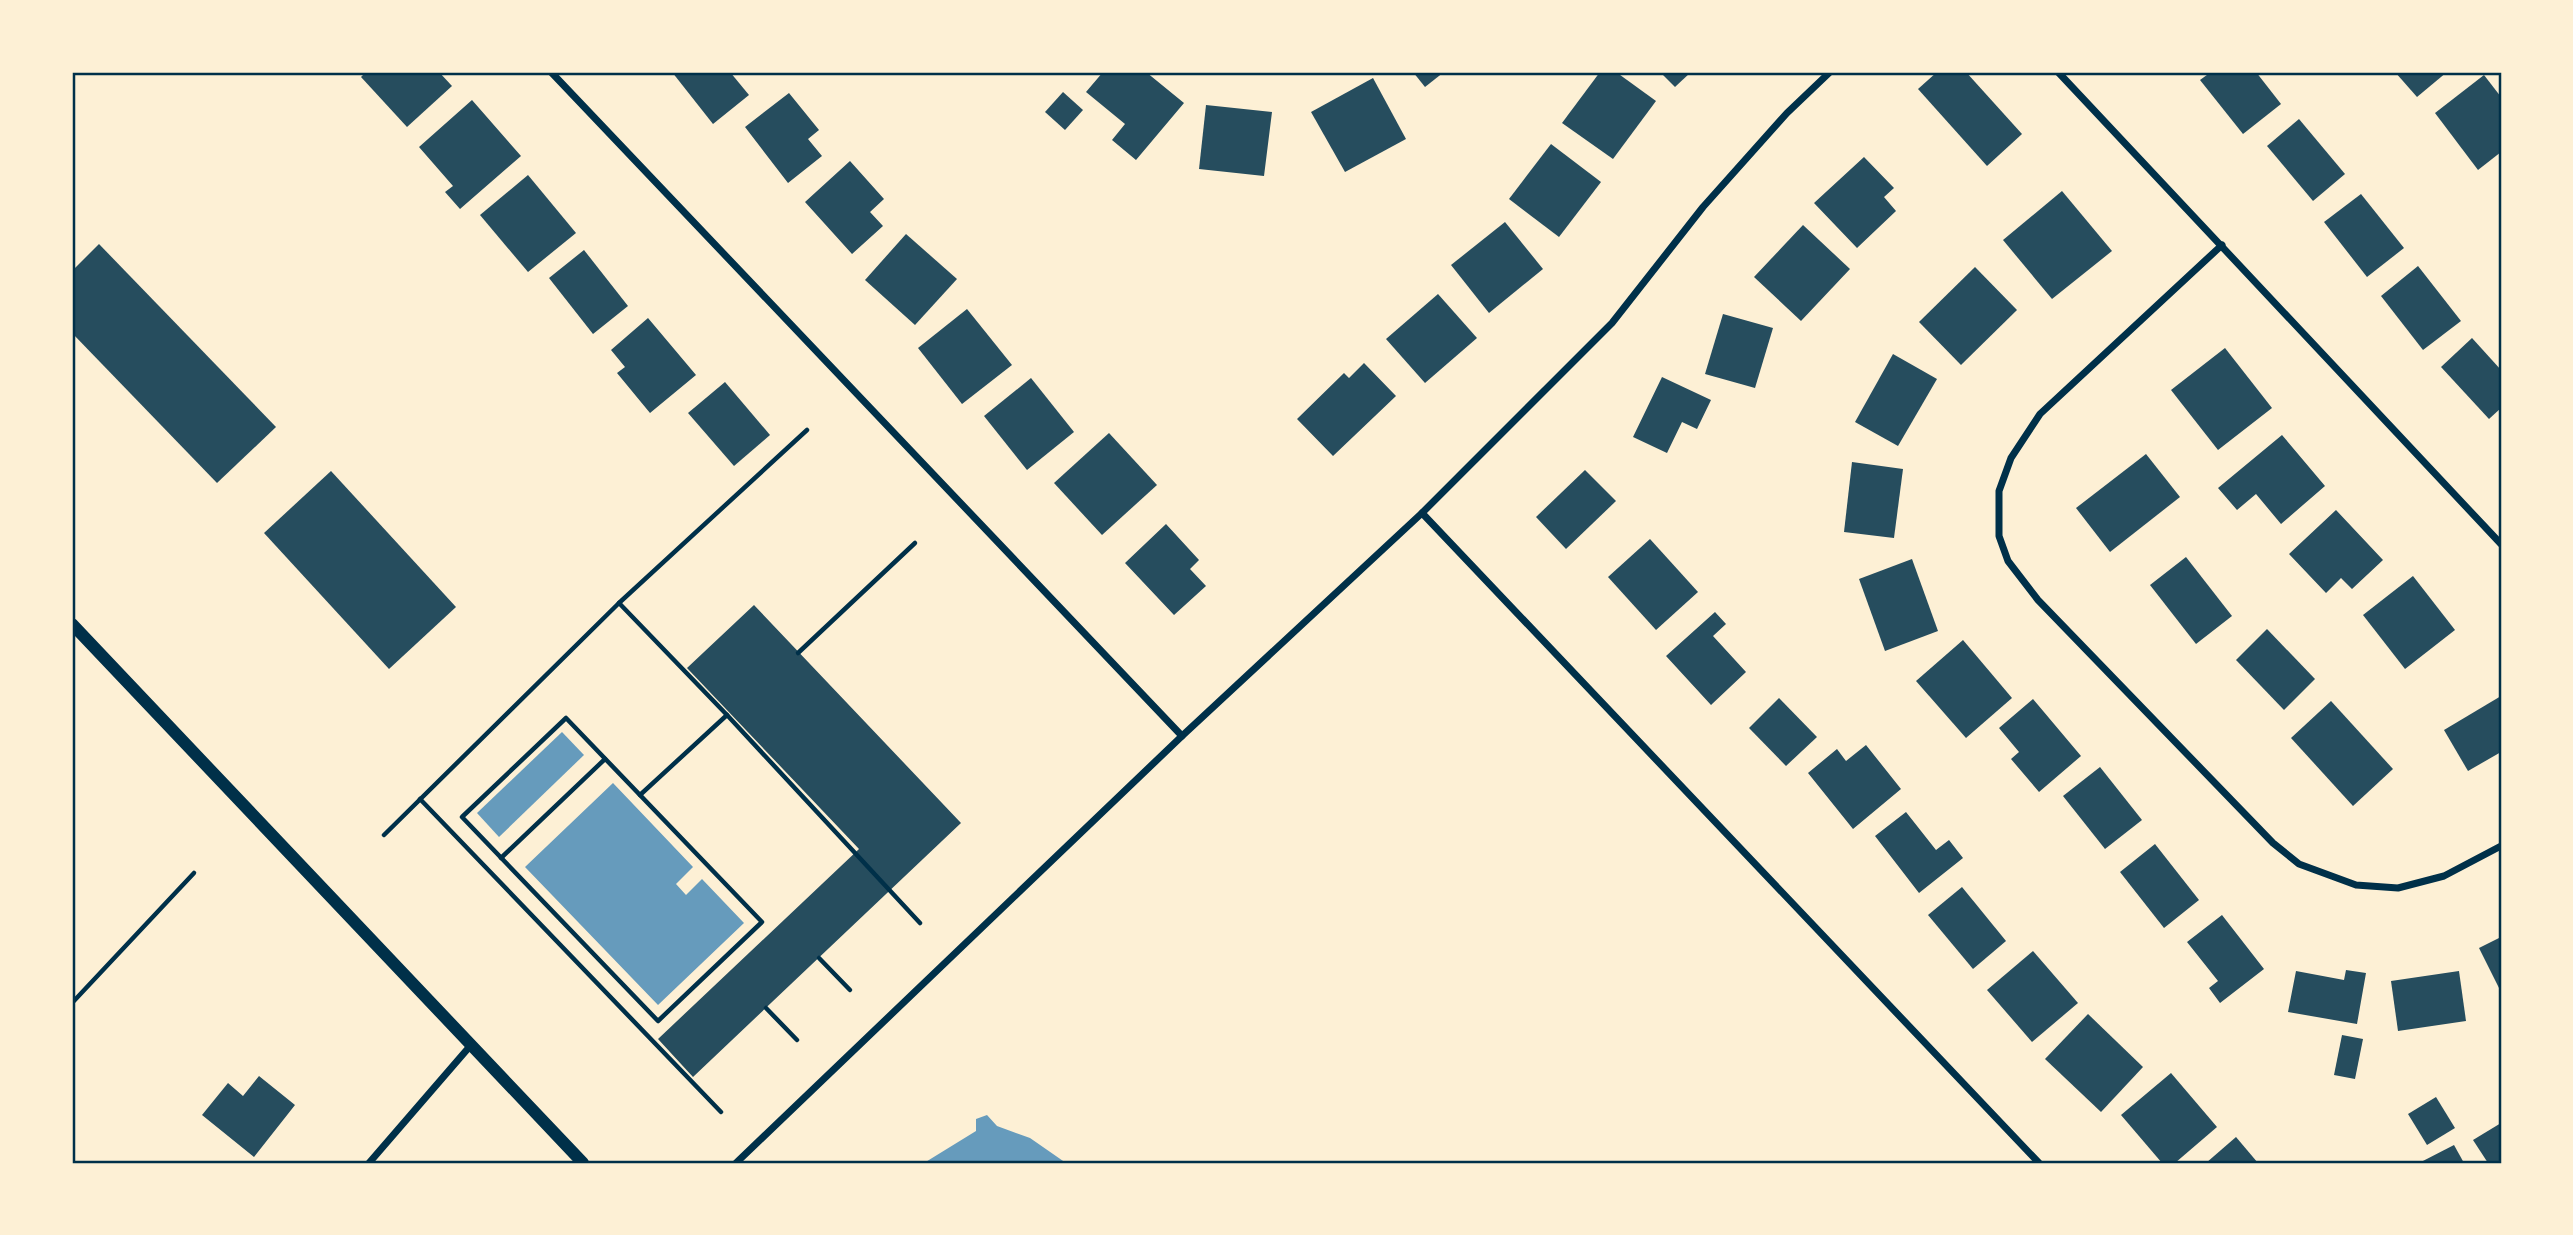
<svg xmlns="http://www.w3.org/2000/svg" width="2573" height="1235" viewBox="0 0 2573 1235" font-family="'Asap Condensed',sans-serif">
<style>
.water{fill:#669bbc}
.building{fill:#264d5e}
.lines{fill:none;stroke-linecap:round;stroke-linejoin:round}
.path{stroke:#003049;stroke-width:4.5}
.minor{stroke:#003049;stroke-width:7}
.tertiary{stroke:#003049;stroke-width:12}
.neatline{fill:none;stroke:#003049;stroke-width:2.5}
</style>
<rect width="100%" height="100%" fill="#fdf0d5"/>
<g class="water">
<path d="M562,732L584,755L499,837L477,813Z"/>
<path d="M613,783L693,867L676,884L686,895L702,879L744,923L658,1005L525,867Z"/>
<path d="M987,1115L997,1126L1030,1138L1066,1163H924L976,1131V1119Z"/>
</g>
<g class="building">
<path d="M366,72H439L452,86L407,127L361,77Z"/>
<path d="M672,72H730L749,95L713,124Z"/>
<path d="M1103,72H1146L1184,103L1136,160L1112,140L1125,124L1086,92Z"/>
<path d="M1413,72H1444L1425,87Z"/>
<path d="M1600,72H1616L1656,101L1613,159L1562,123Z"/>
<path d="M1660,72H1691L1675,87Z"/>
<path d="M1937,72H1966L2022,134L1987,166L1918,89Z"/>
<path d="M2211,72H2256L2281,104L2243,134L2200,80Z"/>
<path d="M2395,72H2447L2417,97Z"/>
<path d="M2484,75L2501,97V152L2478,170L2435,113Z"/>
<path d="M1373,78L1406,139L1345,172L1311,112Z"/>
<path d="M1063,92L1083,110L1065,130L1045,112Z"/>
<path d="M789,93L819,130L808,139L822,156L788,183L745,127Z"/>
<path d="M472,100L521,156L460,209L445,192L453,186L419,147Z"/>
<path d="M1206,105L1272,112L1264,176L1199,169Z"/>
<path d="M2299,119L2345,174L2313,201L2267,146Z"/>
<path d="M1551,144L1601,182L1559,237L1509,199Z"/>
<path d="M1864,157L1894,188L1884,197L1896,211L1857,248L1814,203Z"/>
<path d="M850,161L884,199L870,212L883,226L852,254L805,202Z"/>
<path d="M528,175L576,233L528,272L480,215Z"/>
<path d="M2062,191L2112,251L2052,299L2003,240Z"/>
<path d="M2361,194L2404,248L2367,277L2324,222Z"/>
<path d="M1505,222L1543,269L1489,313L1451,265Z"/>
<path d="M1803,225L1850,269L1801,321L1754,277Z"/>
<path d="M906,234L957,279L915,325L865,280Z"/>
<path d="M99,244L276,427L217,483L72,333V271Z"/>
<path d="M584,250L628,306L593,334L549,278Z"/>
<path d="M2418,266L2461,321L2423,350L2381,296Z"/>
<path d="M1975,267L2017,310L1961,365L1919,322Z"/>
<path d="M1438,294L1477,338L1425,383L1386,339Z"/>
<path d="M967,309L1012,365L962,404L918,348Z"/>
<path d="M1723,314L1773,328L1755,388L1705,374Z"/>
<path d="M648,318L696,375L650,413L617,373L625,367L611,350Z"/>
<path d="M2472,338L2501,370V408L2489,419L2441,367Z"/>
<path d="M2225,348L2272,408L2218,450L2171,390Z"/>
<path d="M1893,354L1937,379L1898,446L1855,422Z"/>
<path d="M1364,363L1396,396L1333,456L1297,419L1344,373L1349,378Z"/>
<path d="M1662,377L1711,400L1697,429L1682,422L1667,453L1633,437Z"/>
<path d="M1031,378L1074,432L1027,470L984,416Z"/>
<path d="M725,382L770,435L734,466L688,413Z"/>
<path d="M1109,433L1157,485L1102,535L1054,483Z"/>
<path d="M2282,435L2325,486L2281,524L2256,494L2237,510L2218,488Z"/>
<path d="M2146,454L2180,497L2110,552L2076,508Z"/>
<path d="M1852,462L1903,469L1894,538L1844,532Z"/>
<path d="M1585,470L1616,501L1566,549L1536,517Z"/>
<path d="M331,471L456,607L389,669L264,533Z"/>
<path d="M2336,510L2383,560L2352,589L2341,578L2326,593L2289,554Z"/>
<path d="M1166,524L1199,560L1190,569L1206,586L1174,615L1125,563Z"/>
<path d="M1650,539L1698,592L1656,630L1608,577Z"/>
<path d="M2186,557L2232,616L2196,644L2150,585Z"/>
<path d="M1912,559L1938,631L1885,651L1859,579Z"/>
<path d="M2413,576L2455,630L2405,669L2363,615Z"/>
<path d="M754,605L961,823L693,1077L658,1039L859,849L687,668Z"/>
<path d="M1715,612L1726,624L1713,636L1746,672L1711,705L1666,656Z"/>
<path d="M2267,629L2315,679L2284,710L2236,660Z"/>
<path d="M1963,640L2012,698L1966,738L1916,681Z"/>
<path d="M2501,696V752L2468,771L2444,730Z"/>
<path d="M1779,698L1817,737L1786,766L1749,728Z"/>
<path d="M2033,699L2081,756L2039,792L2011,759L2019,752L1999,728Z"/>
<path d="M2331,701L2393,769L2353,806L2291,738Z"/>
<path d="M1866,745L1901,789L1853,829L1808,773L1837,749L1846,761Z"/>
<path d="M2100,767L2142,820L2105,849L2063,796Z"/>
<path d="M1906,812L1936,850L1949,840L1963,858L1919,893L1875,836Z"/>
<path d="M2155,844L2199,900L2164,928L2120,872Z"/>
<path d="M1962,887L2006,941L1973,969L1928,915Z"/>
<path d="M2222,915L2264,969L2220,1003L2209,988L2218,981L2187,942Z"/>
<path d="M2501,937V987L2499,988L2479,948Z"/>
<path d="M2033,951L2078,1003L2032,1042L1987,990Z"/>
<path d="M2346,970L2366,973L2357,1024L2288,1012L2296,971L2344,980Z"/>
<path d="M2459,971L2466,1021L2398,1031L2391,981Z"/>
<path d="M2088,1014L2143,1067L2101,1112L2045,1059Z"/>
<path d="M2342,1035L2363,1039L2355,1079L2334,1075Z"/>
<path d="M2171,1073L2217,1127L2175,1163H2162L2121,1115Z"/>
<path d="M259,1076L295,1105L254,1157L202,1115L228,1083L243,1096Z"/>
<path d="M2436,1097L2455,1128L2427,1145L2408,1114Z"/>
<path d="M2501,1123V1163H2488L2473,1140Z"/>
<path d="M2236,1137L2258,1163H2206Z"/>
<path d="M2454,1145L2464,1163H2419Z"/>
</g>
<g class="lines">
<g class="path">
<path d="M619,603L807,430"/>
<path d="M798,653L915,543"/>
<path d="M566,718L762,922L658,1021L462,817Z"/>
<path d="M640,795L727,715"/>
<path d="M420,799L721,1112"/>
<path d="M384,835L619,603L727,715L920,923"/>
<path d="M501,858L605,759"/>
<path d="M819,958L850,990"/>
<path d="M72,1003L194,873"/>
<path d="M766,1008L797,1040"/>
</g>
<g class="minor">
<path d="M551,72L1182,736"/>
<path d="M2058,72L2501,544"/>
<path d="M2222,245L2040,414L2011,458L1999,491V536L2008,561L2038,600L2273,843L2299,864L2356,885L2398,888L2444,876L2501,846"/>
<path d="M1422,513L2039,1163"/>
<path d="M369,1163L471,1045"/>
<path d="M736,1163L1182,736L1422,513L1612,323L1703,207L1787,113L1830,72"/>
</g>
<path class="tertiary" d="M72,624L583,1163"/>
</g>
<rect width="2573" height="1235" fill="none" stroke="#fdf0d5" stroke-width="147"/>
<rect x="74" y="74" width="2426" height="1088" class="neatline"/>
</svg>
